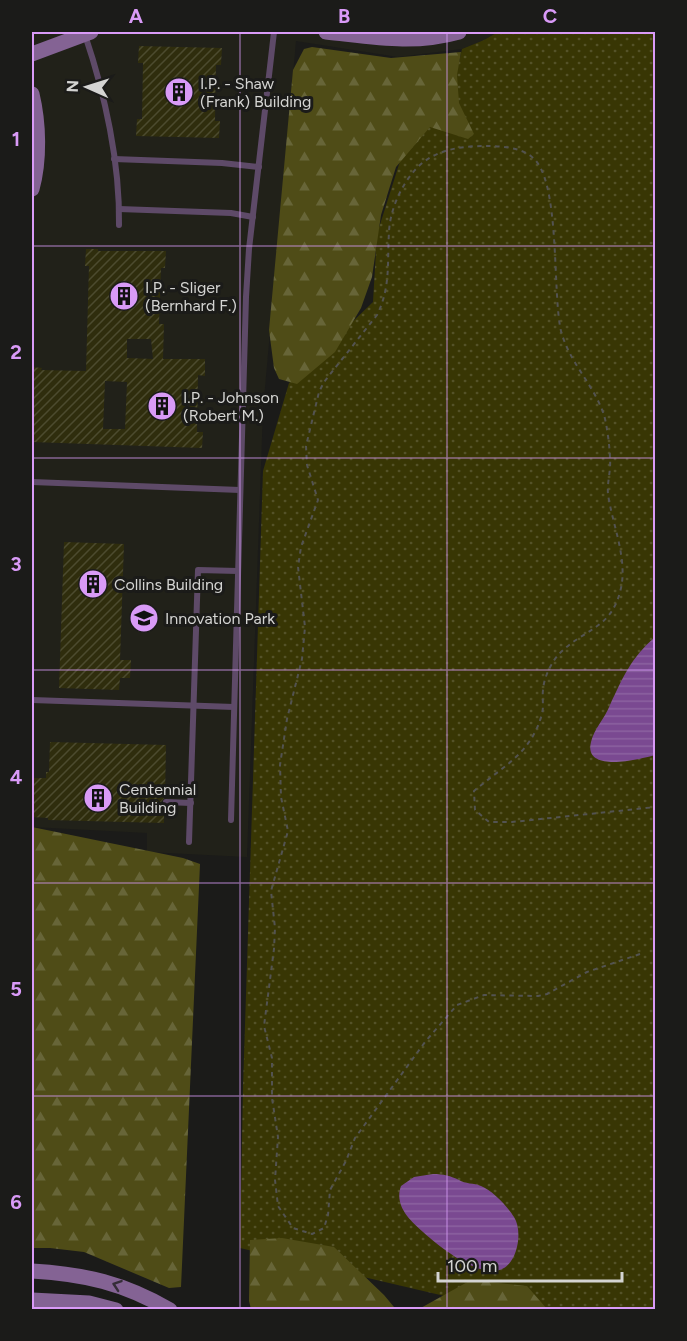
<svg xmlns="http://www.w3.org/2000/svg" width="687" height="1341" viewBox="0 0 687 1341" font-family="Figtree,sans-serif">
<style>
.built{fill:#212119}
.grass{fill:url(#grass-dots)}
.forest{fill:url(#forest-firs)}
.water{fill:url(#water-rules)}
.building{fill:url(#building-hatch);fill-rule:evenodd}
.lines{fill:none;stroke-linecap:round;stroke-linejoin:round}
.path{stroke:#535351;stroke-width:2;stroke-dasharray:4.5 4.5;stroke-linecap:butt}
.lane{stroke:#5e4a68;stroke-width:6}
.secondary{stroke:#846394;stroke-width:15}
.oneway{stroke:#352d38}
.grid{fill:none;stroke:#d99af7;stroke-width:1.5;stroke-opacity:0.55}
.labels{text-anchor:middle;stroke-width:6;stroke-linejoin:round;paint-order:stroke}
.poi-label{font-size:16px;fill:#d4d4d2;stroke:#1b1b19;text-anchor:start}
.neatline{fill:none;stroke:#d99af7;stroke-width:2}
.grid-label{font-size:20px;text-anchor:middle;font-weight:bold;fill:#d99af7}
</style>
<defs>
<pattern id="grass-dots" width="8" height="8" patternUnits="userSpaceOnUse" patternTransform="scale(1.5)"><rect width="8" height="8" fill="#383604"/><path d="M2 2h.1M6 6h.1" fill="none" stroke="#545228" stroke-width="1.8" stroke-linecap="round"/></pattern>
<pattern id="forest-firs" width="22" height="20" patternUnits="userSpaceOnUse" patternTransform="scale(1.5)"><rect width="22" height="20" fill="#4f4c17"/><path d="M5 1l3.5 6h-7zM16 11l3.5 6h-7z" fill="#676538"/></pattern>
<pattern id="water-rules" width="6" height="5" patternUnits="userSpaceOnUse" patternTransform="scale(1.5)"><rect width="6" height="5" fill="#7a4991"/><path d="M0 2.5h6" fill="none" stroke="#8c62a0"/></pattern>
<pattern id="building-hatch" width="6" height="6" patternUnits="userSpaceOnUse" patternTransform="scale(1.5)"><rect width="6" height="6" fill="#2f2d0d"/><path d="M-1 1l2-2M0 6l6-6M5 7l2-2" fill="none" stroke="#4c4b2f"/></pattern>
</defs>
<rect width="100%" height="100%" fill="#1b1b19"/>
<path class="built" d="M32,32H498L484,40L462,49L398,57L296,41L263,410L247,857L147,852V833L32,827Z"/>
<path class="grass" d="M498,32H655V1309H500L240,1248L243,1087L263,471L289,383L373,302L377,234L408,136L447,115L462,49L484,40Z"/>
<g class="forest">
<path d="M312,47L391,58L461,52L457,75L459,103L474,134L468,139L430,127L396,167L381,215L372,277L361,308L335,352L297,384L279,379L274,368L269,330L293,70L304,49Z"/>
<path d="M32,827L183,858L200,864L181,1287L169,1288L84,1252L50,1248H32Z"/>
<path d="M282,1238L334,1247L384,1295L394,1307L401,1309H251L249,1301L250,1240Z"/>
<path d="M471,1280L527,1286L547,1309H419Z"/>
</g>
<g class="water">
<path d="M655,637V755C641,759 583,774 591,742C594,729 605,718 610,705C623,677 631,658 655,637Z"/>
<path d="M433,1174C443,1174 451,1176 459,1180C465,1184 474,1183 481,1186C492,1190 508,1207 514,1217C524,1232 517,1272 493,1271C470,1271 440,1247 423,1232C409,1220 394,1205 401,1186L414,1177Z"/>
</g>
<g class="building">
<path d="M139,46L222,48L221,65H216L215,121H220L219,138L136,136L137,119H142L143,63H138Z"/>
<path d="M86,249H98V251H166L165,268H161L159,324H164L163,359H205V376L198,375L197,432H203L202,448L32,442V367L42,368L41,370L86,371L89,266H85ZM127,339H151L153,359L127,358ZM105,381L127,382L125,429H103Z"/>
<path d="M64,542L124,544L120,660H131L130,678H120L119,690L59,688Z"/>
<path d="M50,742L166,745L165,797L161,802L164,807V823L48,820V818L32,817V778H46V772H49Z"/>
</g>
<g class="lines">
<path class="path" d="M640,954L587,972L547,994L538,996L484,995L457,1005L425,1042L355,1138L346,1161L330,1190L328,1215L324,1228L312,1234L293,1228L278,1206L275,1180L278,1137L272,1098V1058L264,1026L274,949L275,928L271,891L288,831L281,797L280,765L287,719L302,659L305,627L298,567L301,547L318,500L307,465L306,446L319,392L324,382L377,315C391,287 387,262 389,232C390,210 401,185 416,169C433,150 460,146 485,146C500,146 520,147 532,157C561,179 552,293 561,331C569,362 594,385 604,415C607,425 610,449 610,459C611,471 607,482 608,494C612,524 629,561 620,592C610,630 583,629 559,654C551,663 544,677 543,690C542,698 544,706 542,714C531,754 503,766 474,791L475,810L489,822H512L656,807"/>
<g class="lane">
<path d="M85,35C105,94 120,163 119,225"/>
<path d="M114,159L222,163L259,167"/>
<path d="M119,209L231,213L253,217"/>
<path d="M32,482L240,490"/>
<path d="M32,700L234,707"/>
<path d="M166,802L191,803"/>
<path d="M231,820L246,297L249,249L274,32"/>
<path d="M189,842L198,570L238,571"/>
</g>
<g class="secondary">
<path d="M326,32C373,37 413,45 459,32"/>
<path d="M32,54L91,32"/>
<path d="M32,94C39,123 40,160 32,189"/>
<path d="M32,1271C84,1274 124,1283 170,1310"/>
<path d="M32,1300L89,1303L116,1310"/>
</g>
</g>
<defs><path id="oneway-chevron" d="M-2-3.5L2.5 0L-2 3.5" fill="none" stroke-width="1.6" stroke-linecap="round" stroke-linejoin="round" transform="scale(1.5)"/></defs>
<use class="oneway" href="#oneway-chevron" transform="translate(117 1285) rotate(-161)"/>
<path class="grid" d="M240,32V1310M447,32V1310M32,246H656M32,458H656M32,670H656M32,883H656M32,1096H656"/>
<defs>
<g id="building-disc" transform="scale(1.5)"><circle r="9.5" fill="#d99af7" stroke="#1b1b19"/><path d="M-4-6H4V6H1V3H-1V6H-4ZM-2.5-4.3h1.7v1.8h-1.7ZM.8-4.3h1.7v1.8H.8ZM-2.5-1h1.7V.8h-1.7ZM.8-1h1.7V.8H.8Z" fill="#111"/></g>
<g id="university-disc" transform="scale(1.5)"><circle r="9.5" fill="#d99af7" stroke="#1b1b19"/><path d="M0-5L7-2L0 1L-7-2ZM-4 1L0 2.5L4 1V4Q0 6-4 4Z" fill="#111"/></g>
</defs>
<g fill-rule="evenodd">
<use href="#building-disc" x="179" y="92"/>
<use href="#building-disc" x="124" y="296"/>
<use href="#building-disc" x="162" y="406"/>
<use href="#building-disc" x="93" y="584"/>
<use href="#university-disc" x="144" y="618"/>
<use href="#building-disc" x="98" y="798"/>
</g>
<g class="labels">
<g class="poi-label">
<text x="200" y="89">I.P. - Shaw<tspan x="200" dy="18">(Frank) Building</tspan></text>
<text x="145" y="293">I.P. - Sliger<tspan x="145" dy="18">(Bernhard F.)</tspan></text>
<text x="183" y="403">I.P. - Johnson<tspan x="183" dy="18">(Robert M.)</tspan></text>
<text x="114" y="590">Collins Building</text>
<text x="165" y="624">Innovation Park</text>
<text x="119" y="795">Centennial<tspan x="119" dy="18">Building</tspan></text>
</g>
</g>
<rect width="687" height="1341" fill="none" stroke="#1b1b19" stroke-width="66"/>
<g transform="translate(87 87) rotate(273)" stroke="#1b1b19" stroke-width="4.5" paint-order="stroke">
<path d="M0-4.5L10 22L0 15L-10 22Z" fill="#d4d4d2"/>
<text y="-9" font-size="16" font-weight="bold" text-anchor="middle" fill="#d4d4d2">N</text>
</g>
<path d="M438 1272v9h184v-9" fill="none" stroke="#d4d4d2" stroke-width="3"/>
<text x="447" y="1272" font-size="18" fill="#d4d4d2" stroke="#1b1b19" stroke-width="4.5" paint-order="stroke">100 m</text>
<rect x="33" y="33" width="621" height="1275" class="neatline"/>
<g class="grid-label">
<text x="136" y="23">A</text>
<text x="344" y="23">B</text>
<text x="550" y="23">C</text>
<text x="16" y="146">1</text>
<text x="16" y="359">2</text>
<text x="16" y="571">3</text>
<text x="16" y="784">4</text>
<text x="16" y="996">5</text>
<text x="16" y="1209">6</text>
</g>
</svg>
